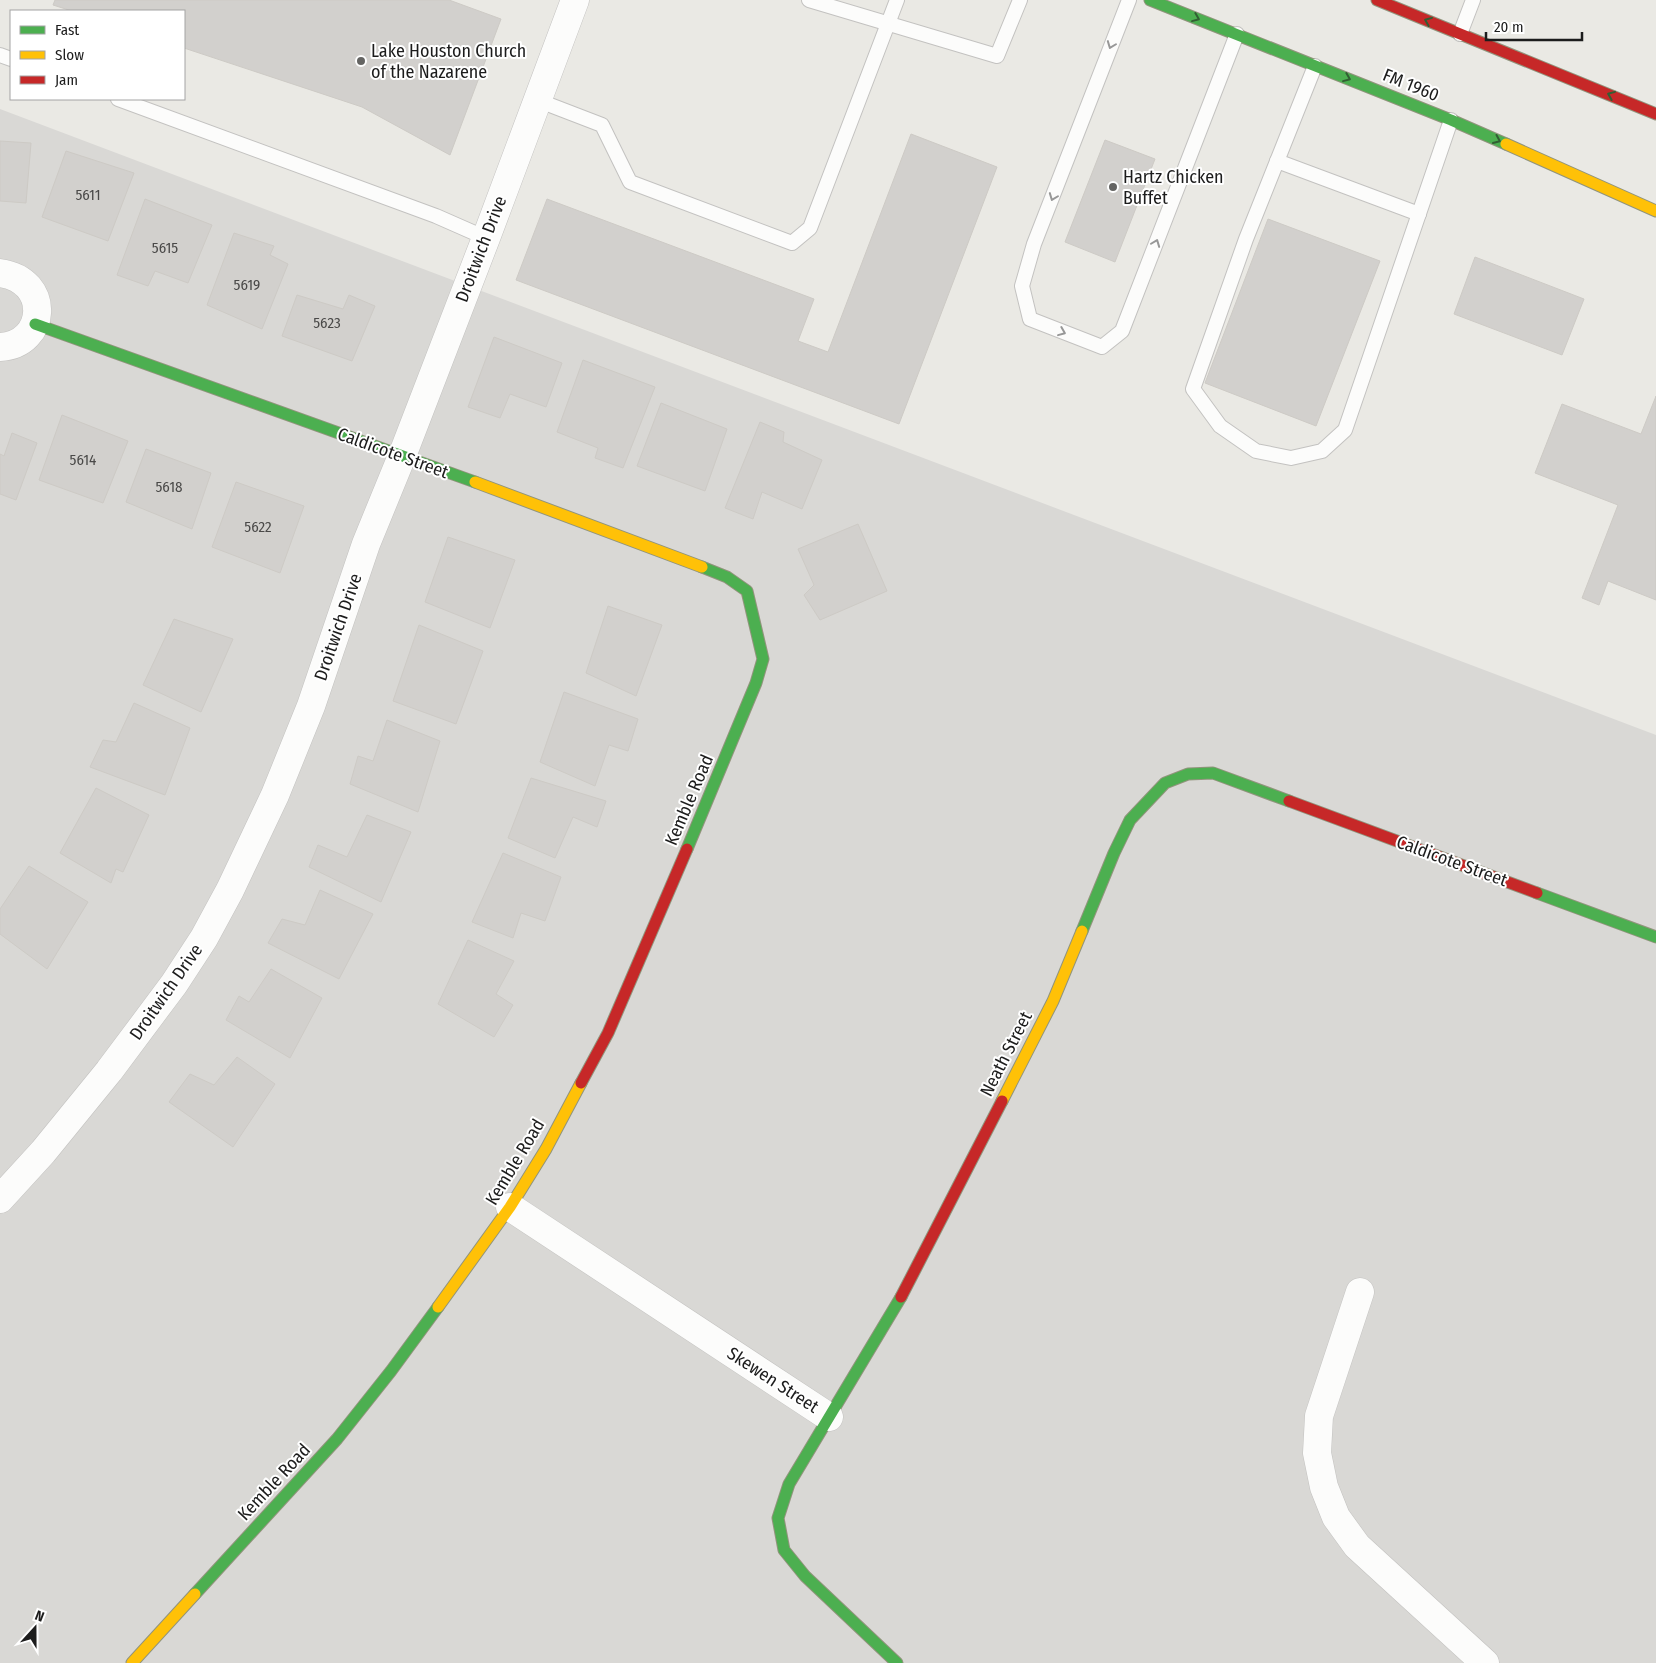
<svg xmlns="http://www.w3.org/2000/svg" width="1656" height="1663" viewBox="0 0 1656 1663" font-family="'Fira Sans Condensed',sans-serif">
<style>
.residential{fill:#d9d8d5}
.building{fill:#d2d0cd;stroke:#cdcac5}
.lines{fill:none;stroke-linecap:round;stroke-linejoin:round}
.lane-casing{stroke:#c3c2c0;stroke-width:16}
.street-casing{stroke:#c3c2c0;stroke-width:29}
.fast-casing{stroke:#91947c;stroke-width:13}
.slow-casing{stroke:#91947c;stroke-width:13}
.jam-casing{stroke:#91947c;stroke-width:13}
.lane{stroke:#fcfcfb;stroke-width:14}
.street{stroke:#fcfcfb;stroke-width:28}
.fast{stroke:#4caf50;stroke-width:11}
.slow{stroke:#ffc107;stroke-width:11}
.jam{stroke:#c62828;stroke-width:11}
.oneway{stroke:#325e33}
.oneway2{stroke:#979797}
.poi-dot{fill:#646462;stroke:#fff;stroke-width:2}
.labels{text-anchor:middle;stroke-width:4;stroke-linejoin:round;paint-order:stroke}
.number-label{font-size:15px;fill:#4a4948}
.poi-label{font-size:18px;fill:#1c1c1c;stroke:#fff;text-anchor:start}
.street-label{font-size:18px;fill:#1c1c1c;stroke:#fff}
</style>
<rect width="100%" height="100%" fill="#eae9e4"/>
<path class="residential" d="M0,109L1656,735V1663H0Z"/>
<g class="building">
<path d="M55,0H449L501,19L450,155L362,107L184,48V11H72L53,5Z"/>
<path d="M911,134L997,167L899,424L516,280L547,199L814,299L798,341L828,352Z"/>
<path d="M1105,140L1155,159L1115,262L1065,242Z"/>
<path d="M0,141L31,143L26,203L0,201Z"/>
<path d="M66,151L134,173L108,241L42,217Z"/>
<path d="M145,199L212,225L188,283L155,271L148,286L117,275Z"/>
<path d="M1268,219L1380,261L1316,426L1205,383Z"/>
<path d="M234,233L274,246L270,255L288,264L262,329L207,305Z"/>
<path d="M1475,257L1584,299L1562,355L1454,314Z"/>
<path d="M297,295L343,309L349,295L375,306L352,361L282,336Z"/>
<path d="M494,337L562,363L546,407L510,394L500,418L468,407Z"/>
<path d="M583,360L655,387L623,468L595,458L598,448L557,432Z"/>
<path d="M1656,396V600L1608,581L1599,605L1582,598L1618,505L1535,473L1562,404L1641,434Z"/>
<path d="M661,403L727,429L705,491L637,466Z"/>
<path d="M62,415L128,441L103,503L39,480Z"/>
<path d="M760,422L784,432L783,442L822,460L802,509L762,492L753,519L725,508Z"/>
<path d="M12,433L37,443L16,500L0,494V454L4,456Z"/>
<path d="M146,449L211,473L192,529L126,502Z"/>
<path d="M236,482L304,506L280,573L212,547Z"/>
<path d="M858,524L887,591L820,620L804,595L814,585L798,549Z"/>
<path d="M448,537L515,560L490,628L425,602Z"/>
<path d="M608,606L662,625L636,696L586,673Z"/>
<path d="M174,619L233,639L201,712L143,685Z"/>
<path d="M419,625L483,651L456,724L393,701Z"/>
<path d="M564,692L638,719L628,751L609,745L595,786L540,762Z"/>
<path d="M134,703L190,728L165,795L90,767L103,740L116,742Z"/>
<path d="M387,720L440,741L418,812L350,784L358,756L373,761Z"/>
<path d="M531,778L606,801L597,827L573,817L555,858L508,838Z"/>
<path d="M96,788L149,815L123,872L116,869L111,883L60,853Z"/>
<path d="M367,815L411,832L381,902L309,867L318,845L347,857Z"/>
<path d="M503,853L561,877L545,921L521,913L513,938L472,922Z"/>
<path d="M29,866L88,902L47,969L0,934V909Z"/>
<path d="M320,890L373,914L339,979L268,943L282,919L305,925Z"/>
<path d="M468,940L514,961L496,994L513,1005L494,1037L438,1004Z"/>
<path d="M271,969L322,998L290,1058L226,1020L239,996L249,1002Z"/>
<path d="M237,1057L275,1084L233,1147L169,1102L190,1074L214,1085Z"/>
</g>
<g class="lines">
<g class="lane-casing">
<g id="lane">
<path d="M809,0L997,56L1020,0"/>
<path d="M1129,0L1034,244L1022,286L1030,319L1102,347L1122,331L1237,34"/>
<path d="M1460,34L1473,0"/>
<path d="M0,55L11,59"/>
<path d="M1315,66L1246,239L1193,389L1220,426L1256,451L1291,458L1322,451L1345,430L1451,120"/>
<path d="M118,99L436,216L486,238"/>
<path d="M537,100L602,125L630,182L792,243L810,228L897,0"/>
<path d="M1277,161L1419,214"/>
</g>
</g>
<g class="street-casing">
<g id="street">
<path d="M0,273C52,280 47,345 0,347"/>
<path d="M0,1199L43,1152L109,1071L174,984L204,938L230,890L275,795L311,706L366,544L402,456L486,238L575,0"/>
<path d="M510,1207L829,1417"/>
<path d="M1360,1292L1319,1416L1317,1453L1324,1487L1336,1517L1357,1546L1485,1663"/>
</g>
</g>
<g class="fast-casing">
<g id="fast">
<path d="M1150,0L1451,120L1506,144"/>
<path d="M35,324L475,482"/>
<path d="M687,849L756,683L763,659L747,591L727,577L702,567"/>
<path d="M1537,893L1656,937"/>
<path d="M1082,931L1114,853L1130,820L1165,783L1188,774L1213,773L1289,801"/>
<path d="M195,1594L337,1439L391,1371L438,1307"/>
<path d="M897,1663L805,1576L784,1550L778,1518L789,1484L901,1297"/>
</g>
</g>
<g class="slow-casing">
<g id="slow">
<path d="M1506,144L1656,211"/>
<path d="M475,482L702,567"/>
<path d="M1002,1101L1053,1001L1082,931"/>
<path d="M438,1307L510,1207L546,1149L581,1083"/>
<path d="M132,1663L195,1594"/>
</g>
</g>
<g class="jam-casing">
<g id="jam">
<path d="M1377,0L1656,114"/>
<path d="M1289,801L1537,893"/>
<path d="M581,1083L608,1033L687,849"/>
<path d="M901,1297L1002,1101"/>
</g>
</g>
<use href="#lane" class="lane"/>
<use href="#street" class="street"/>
<use href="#fast" class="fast"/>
<use href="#slow" class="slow"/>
<use href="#jam" class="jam"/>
</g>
<defs><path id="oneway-chevron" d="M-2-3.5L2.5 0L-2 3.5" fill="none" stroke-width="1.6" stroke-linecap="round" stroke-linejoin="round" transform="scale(1.25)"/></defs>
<g class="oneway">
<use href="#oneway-chevron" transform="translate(1196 18) rotate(22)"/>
<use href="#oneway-chevron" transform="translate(1428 21) rotate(-158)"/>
<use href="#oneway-chevron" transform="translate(1347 78) rotate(22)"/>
<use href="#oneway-chevron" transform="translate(1611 95) rotate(-158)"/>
<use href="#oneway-chevron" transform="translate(1497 140) rotate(24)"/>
</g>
<g class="oneway2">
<use href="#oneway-chevron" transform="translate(1111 45) rotate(111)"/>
<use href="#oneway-chevron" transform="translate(1053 197) rotate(111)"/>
<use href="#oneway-chevron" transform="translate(1156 243) rotate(-69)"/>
<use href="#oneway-chevron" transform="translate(1062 332) rotate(22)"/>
</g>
<g class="poi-dot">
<circle cx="361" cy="61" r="5"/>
<circle cx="1113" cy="187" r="5"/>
</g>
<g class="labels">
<g class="number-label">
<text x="88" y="200">5611</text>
<text x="165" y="253">5615</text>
<text x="247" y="290">5619</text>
<text x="327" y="328">5623</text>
<text x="83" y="465">5614</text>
<text x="169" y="492">5618</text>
<text x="258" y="532">5622</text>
</g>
<g class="poi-label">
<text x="371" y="57">Lake Houston Church<tspan x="371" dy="21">of the Nazarene</tspan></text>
<text x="1123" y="183">Hartz Chicken<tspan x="1123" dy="21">Buffet</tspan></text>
</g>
<g class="street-label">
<text transform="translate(1411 85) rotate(22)" y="6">FM 1960</text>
<text transform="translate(481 249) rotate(-69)" y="6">Droitwich Drive</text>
<text transform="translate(393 453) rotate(20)" y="6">Caldicote Street</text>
<text transform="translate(338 627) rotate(-71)" y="6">Droitwich Drive</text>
<text transform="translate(689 800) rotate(-67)" y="6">Kemble Road</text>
<text transform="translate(1452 861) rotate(20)" y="6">Caldicote Street</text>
<text transform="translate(166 992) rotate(-55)" y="6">Droitwich Drive</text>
<text transform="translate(1006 1054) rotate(-63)" y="6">Neath Street</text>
<text transform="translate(515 1162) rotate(-59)" y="6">Kemble Road</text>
<text transform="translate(773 1380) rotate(33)" y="6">Skewen Street</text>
<text transform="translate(274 1482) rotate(-47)" y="6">Kemble Road</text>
</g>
</g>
<rect x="10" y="10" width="175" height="90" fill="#ffffff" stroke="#a4a4a4"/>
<rect x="20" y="26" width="25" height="8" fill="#4caf50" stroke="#a4a4a4"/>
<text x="55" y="35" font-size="15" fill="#1c1c1c">Fast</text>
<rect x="20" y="51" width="25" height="8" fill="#ffc107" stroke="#a4a4a4"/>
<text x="55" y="60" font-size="15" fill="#1c1c1c">Slow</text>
<rect x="20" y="76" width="25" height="8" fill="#c62828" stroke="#a4a4a4"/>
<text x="55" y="85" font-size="15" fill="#1c1c1c">Jam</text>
<g transform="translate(35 1628) rotate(21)" stroke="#ffffff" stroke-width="4" paint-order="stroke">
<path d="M0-4L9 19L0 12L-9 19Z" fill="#1c1c1c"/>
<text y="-8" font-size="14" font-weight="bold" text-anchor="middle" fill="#1c1c1c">N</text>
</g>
<path d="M1486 32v8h96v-8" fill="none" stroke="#1c1c1c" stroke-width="2.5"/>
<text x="1494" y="32" font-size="15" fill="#1c1c1c" stroke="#ffffff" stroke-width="4" paint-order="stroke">20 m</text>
</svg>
